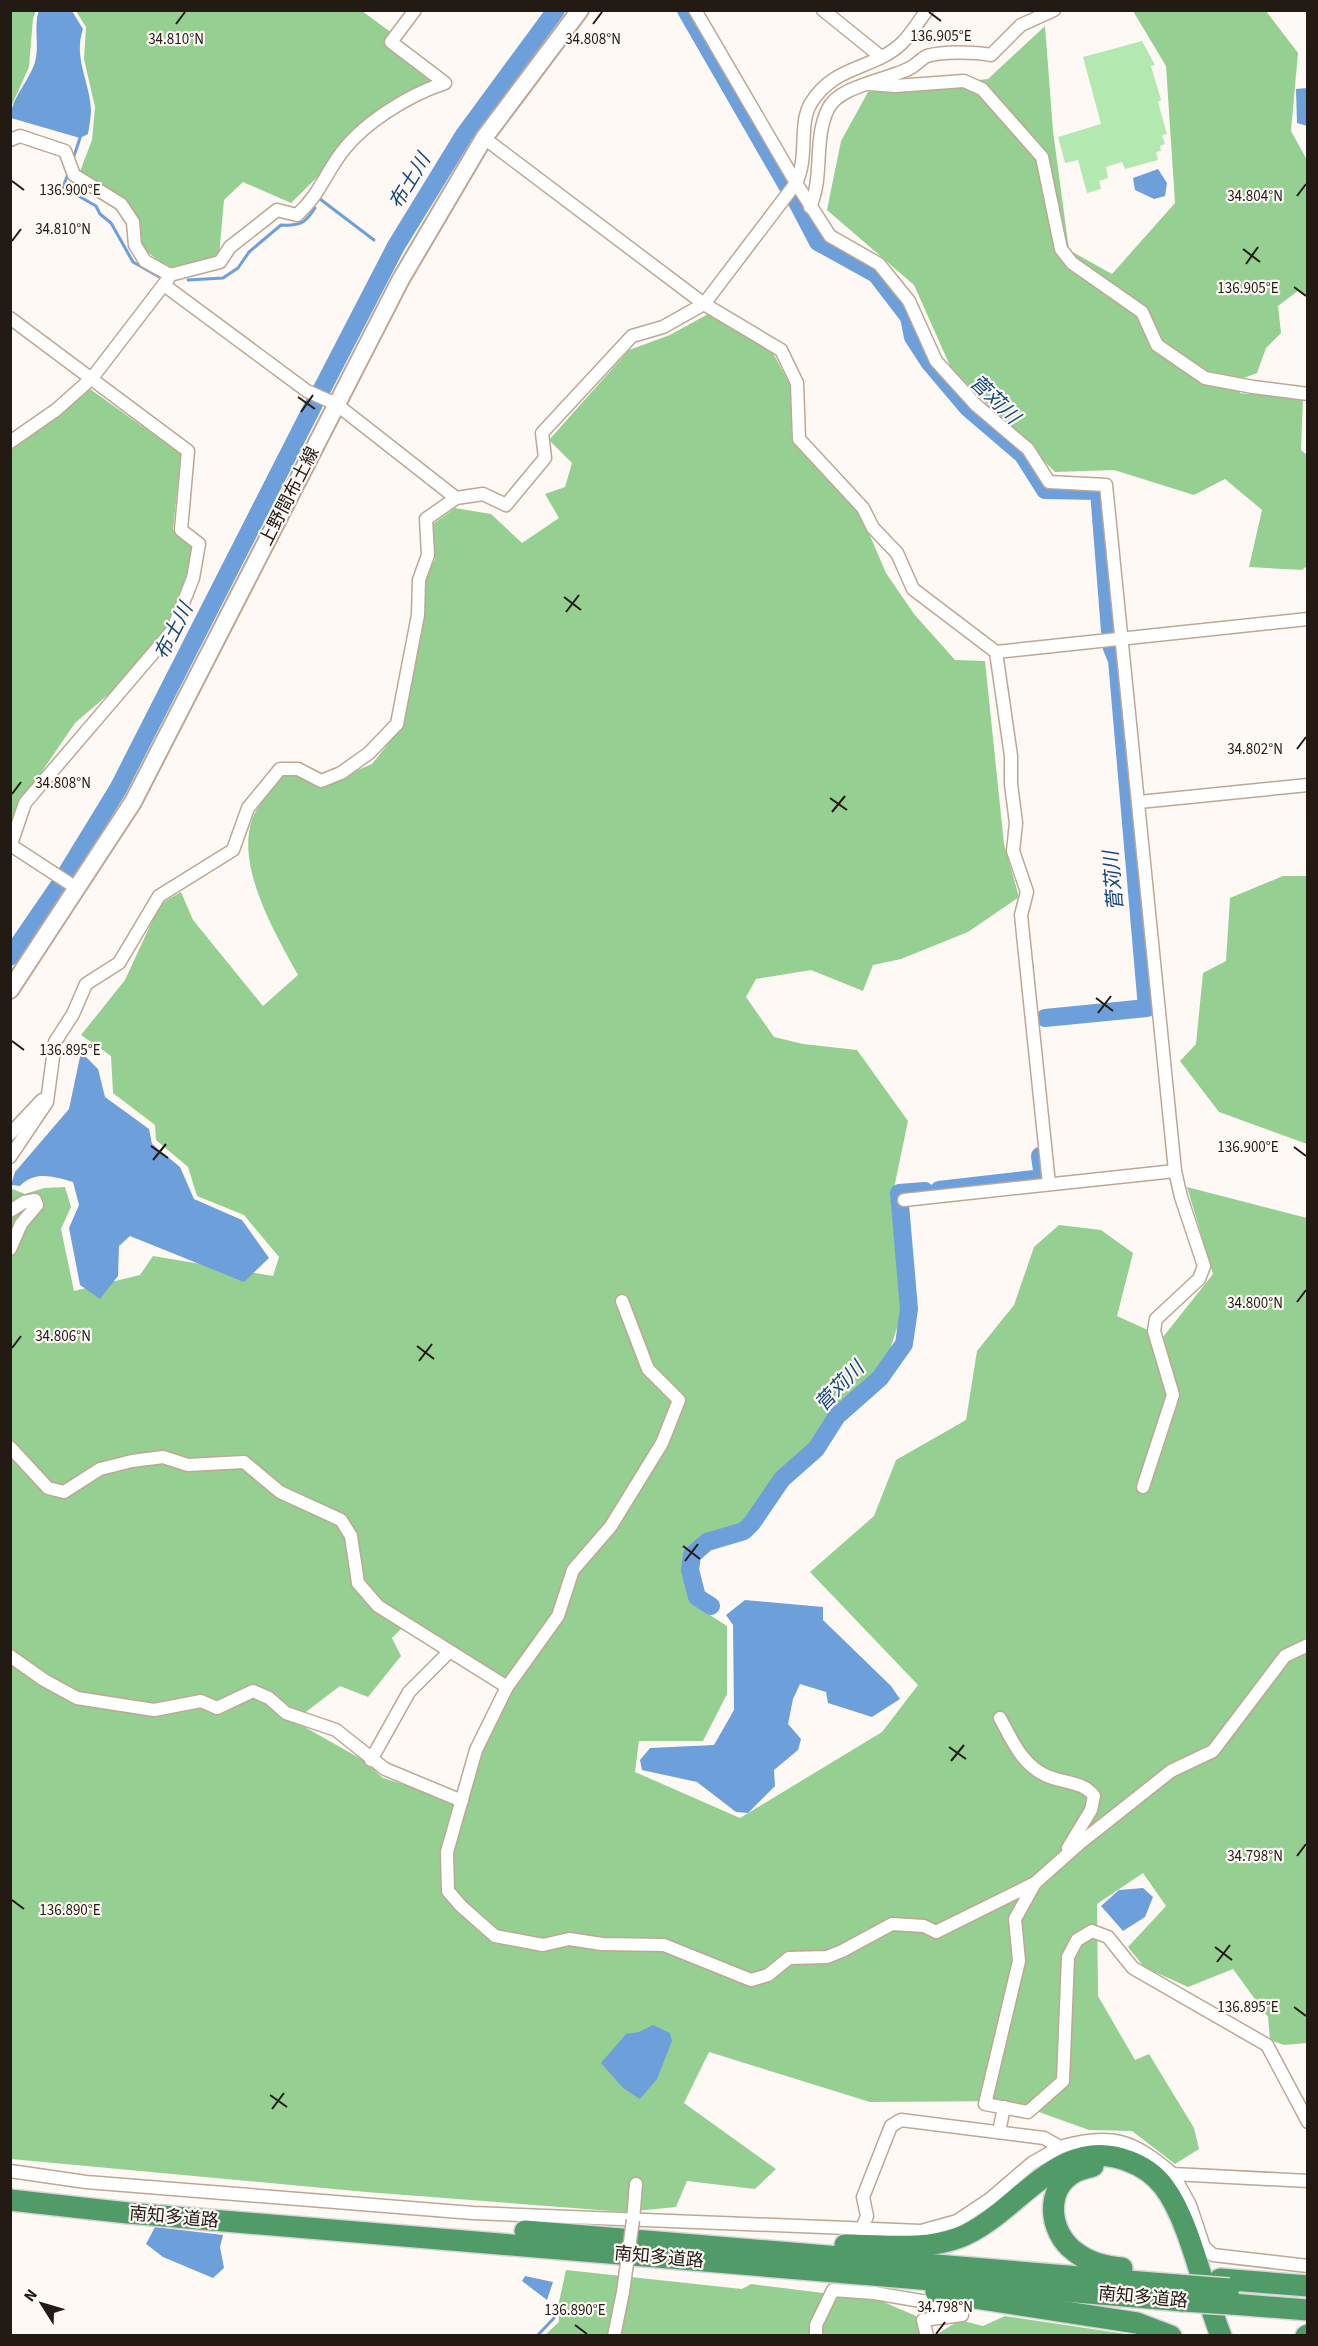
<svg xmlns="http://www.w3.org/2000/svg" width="1318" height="2346" viewBox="0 0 1318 2346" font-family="'Source Sans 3','Noto Sans JP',sans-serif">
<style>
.green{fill:#b4e8b1}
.forest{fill:#95cf92;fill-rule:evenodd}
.water{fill:#6d9fda}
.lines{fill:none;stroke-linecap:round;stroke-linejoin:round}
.stream{stroke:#6d9fda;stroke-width:3}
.river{stroke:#6d9fda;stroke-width:18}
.minor-casing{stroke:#bea793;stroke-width:15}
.secondary-casing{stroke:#bea793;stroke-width:20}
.motorway-casing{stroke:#d7d6d5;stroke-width:24}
.minor{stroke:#fff;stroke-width:12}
.secondary{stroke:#fff;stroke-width:16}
.motorway{stroke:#509b68;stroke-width:21}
.minor-bridge-casing{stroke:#bea793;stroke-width:15;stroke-linecap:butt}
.motorway-bridge-casing{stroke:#d7d6d5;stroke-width:24;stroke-linecap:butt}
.minor-bridge{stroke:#fff;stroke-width:12}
.motorway-bridge{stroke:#509b68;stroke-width:21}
.ticks{fill:none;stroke:#221a13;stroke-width:2}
.labels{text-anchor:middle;stroke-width:4.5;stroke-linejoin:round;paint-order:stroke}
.street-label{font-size:18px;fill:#221a13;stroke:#fef9f5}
.water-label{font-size:20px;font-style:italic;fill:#13477e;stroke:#fef9f5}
.ticks-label{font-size:15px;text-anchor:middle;fill:#221a13;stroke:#fef9f5;stroke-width:4.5;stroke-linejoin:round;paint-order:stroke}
</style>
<rect width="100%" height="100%" fill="#fef9f5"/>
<path class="green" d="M1142,41L1155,65L1151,66L1161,100L1158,102L1167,134L1162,135L1165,144L1160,146L1161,151L1156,152L1158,160L1125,169L1122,162L1106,167L1108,178L1099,181L1101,189L1087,193L1078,160L1065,163L1058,137L1101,124L1083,57Z"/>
<g class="forest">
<path d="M11,10L36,11L33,18L29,67L11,107Z"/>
<path d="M76,11H362L392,33L386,42L436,80L394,101L291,203L243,182L224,200L219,256L175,269C138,252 140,242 130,206L79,174L92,140L95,107L84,59L86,27Z"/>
<path d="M1133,11H1266L1298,53L1291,131L1307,160V296L1299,290L1278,306L1281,333L1266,348L1257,373L1241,379L1240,393L1303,399L1301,450L1307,455V566L1302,570L1249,567L1262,510L1225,479L1194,495L1114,470L1055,472L951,368L914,285L827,210L841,141L868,92L988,79L1045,26L1053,131L1069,250L1112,274L1175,203L1166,66Z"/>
<path d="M708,314L773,353L790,385L792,442L859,510L886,573L914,614L955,660L985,661L1004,844L1019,897L968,932L901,959L873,965L863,991L811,970L756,979L746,997L774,1037L803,1044L857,1050L908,1121L893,1193L904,1306L887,1359L832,1412L810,1443L777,1475L747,1520L704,1538L688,1552L690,1602L727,1626V1694L703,1741H639L635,1772L740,1818L882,1732L918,1685L810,1572L874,1516L896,1460L966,1420L977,1351L1014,1305L1034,1247L1059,1225L1101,1230L1133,1253L1117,1316L1163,1337L1213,1274L1187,1187L1307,1218V2043L1284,2045L1270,2040L1268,2017L1233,1969L1188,1987L1144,1967L1128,1947L1166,1906L1143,1873L1097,1904L1098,1996L1135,2060L1149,2054L1194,2128L1199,2149L1175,2164L1132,2131L1089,2130L1008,2101L870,2102L709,2052L684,2103L776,2169L755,2189L687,2181L676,2207L625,2212L366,2192L11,2159L10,1188L25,1194L44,1188L65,1187L71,1207L61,1229L74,1291L140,1275L153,1256L273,1276L279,1257L244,1215L197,1196L188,1167L156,1140L155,1125L113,1093L111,1056L81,1035L125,980L160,904L181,892L193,920L263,1006L298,975C275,933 229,857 257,809C264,797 274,786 282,776L298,775L317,787L372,764L404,724L424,612V581L435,559L433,524L455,508L491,514L522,543L559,518L545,494L565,487L572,463L549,440L629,350L670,335ZM409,1621L512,1687L480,1751L467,1804L383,1778L363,1760L294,1721L340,1686L368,1697L401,1656L392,1638Z"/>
<path d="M90,389L181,454L173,530L193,548L189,576L167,630L124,681L75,723L19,805L11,834V448Z"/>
<path d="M1283,876H1307V1144L1219,1112L1180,1061L1196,1044L1203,973L1226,961L1230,898Z"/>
<path d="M566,2270L742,2289L751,2284L879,2300L916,2316L921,2335L544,2336L559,2322V2302Z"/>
<path d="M1005,2316L1133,2335L934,2336L960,2320L983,2326Z"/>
</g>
<g class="water">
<path d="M39,10L72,11L83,29C73,58 90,82 91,110C91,118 89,127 88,134L80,138L11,118C10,99 29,82 35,62C40,46 33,27 39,10Z"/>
<path d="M1307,88H1308L1307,126L1297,123L1296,89Z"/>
<path d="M1158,169L1167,183L1165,196L1154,199L1135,190L1133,178Z"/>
<path d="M81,1052L98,1069L105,1097L149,1129L152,1144L180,1167L194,1199L242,1220L269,1258L244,1282L130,1236L119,1246L118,1276L100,1299L80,1285L69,1228L79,1205L73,1182C55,1177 35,1170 20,1186L11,1185L15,1172L69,1109Z"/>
<path d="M745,1600L823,1607V1620L891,1686L900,1699L872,1717L828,1703L826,1692L800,1684L793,1699L788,1724L801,1739L798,1750L774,1770L775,1786L748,1813L736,1812L697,1782L642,1770L640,1760L650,1748L714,1745L734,1710L733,1625L726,1615Z"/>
<path d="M1143,1888L1153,1897L1145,1917L1123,1931L1101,1906L1119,1890Z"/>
<path d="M653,2025L670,2033L672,2041L657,2079L640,2099L623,2088L601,2063L626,2034L639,2032Z"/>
<path d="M155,2227L223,2235L220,2247L224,2268L213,2278L163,2257L146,2244Z"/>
<path d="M525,2276L553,2282L547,2300L522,2281Z"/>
</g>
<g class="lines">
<g class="stream">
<path d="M73,159L80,138"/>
<path d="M68,174L63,187L96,206L100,214L111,223L133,262L161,278"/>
<path d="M320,199L374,240"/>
<path d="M188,280L223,278L238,268L249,252L281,225C299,226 305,224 315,208"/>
<path d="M537,2336L554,2318"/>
</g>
<g class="river">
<path d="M686,10L788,187"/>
<path d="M795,198L818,242L876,274L909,317L913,337L930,363L968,408L1023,455L1045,490L1099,491L1110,631"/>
<path d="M322,389L396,246L464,135L556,10"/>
<path d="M66,874L118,789L314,404"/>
<path d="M10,957L60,884"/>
<path d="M1045,1018L1147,1008L1117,660L1112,648"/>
<path d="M939,1190L1043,1178L1040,1156"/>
<path d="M711,1606L697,1597L690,1570L692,1555L707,1542L744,1531L752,1523L782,1479L816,1449L837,1416L880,1378L904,1344L909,1309L899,1193L925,1191"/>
</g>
<g class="minor-casing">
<g id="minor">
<path d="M695,10L796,183L830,236L879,264L909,301L936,361L976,405L1028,449L1049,482L1106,485L1175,1171L1181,1197L1204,1266L1199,1279L1156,1319L1154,1331L1173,1395L1143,1487"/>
<path d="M823,10L880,56"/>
<path d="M869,84L895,86L964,81L982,89L1042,157L1061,249L1072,263L1142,312L1157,345L1205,378L1253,387L1308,394"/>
<path d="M484,138L704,304L781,350L797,383L799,439L863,508L873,528L897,553L913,589L996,652L1308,619"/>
<path d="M10,140L20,136L65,151L74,175L121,204L133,222L135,245L145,261L170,275L220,262L230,247L277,210L297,215C317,197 322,181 337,159C359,125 408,95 445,83L391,42L415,10"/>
<path d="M810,207C824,176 813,140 828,109C839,85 890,80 912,67C917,64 922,58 927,56C943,51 976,52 991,55L1021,25L1054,10"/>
<path d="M164,285L307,391L336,404L456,498"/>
<path d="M10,318L188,451L181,530L199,544L193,578L172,631L25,803L10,847"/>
<path d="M10,442L56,410L92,378L168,279"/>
<path d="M996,652L1011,756V784L1016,823L1013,851L1027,892L1021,915L1049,1184"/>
<path d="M1139,802L1308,785"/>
<path d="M12,846L78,889"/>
<path d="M10,1134L42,1100"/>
<path d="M10,1157L47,1102L55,1042L73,1014L86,984L119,963L159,896L233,850L248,808L280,769H298L321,781L341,773L369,753L397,724L418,615L419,580L428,555L426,519L456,498L483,494L506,505L545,458L542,433L632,336L663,327L704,304L796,183C809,156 798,124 811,103C835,64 874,70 902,43C911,34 919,21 927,10"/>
<path d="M904,1200L1175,1171"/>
<path d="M10,1211L24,1202L35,1200L37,1205L21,1224L10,1249"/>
<path d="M622,1301L648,1369L679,1400L662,1443L611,1526L573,1570L558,1616L507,1687L476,1750L447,1852L448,1891L461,1906L495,1936L543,1945L569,1939L602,1944L664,1945L751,1980L768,1975L789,1958L827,1957L842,1951L892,1924L924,1926L936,1932L1035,1883L1080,1843L1171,1771L1213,1751L1285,1656L1308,1645"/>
<path d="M10,1447L48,1488L64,1492L100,1469L132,1461L163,1457L188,1465L244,1462L280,1492L341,1520L351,1536L358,1583L378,1606L507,1687"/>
<path d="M10,1656L44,1680L77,1698L154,1710L201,1701L217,1708L253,1691L269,1698L286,1713L336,1730L385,1769L462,1801"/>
<path d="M1000,1718C1012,1740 1022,1765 1047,1776C1063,1783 1083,1781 1094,1796L1091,1810L1068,1848"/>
<path d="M371,1760L409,1692L449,1652"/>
<path d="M1035,1883L1015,1919L1019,1961L985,2104L1028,2112L1063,2081L1068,1957L1077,1940L1092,1931L1108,1937L1133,1968L1267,2045L1308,2122"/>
<path d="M999,2132L1004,2107"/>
<path d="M10,2171L86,2182L473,2213L921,2231L957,2221L990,2199L1032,2163L1060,2147"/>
<path d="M1173,2174L1190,2205L1204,2247L1213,2255L1308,2266"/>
<path d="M633,2220L636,2184"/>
<path d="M861,2231L867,2216L863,2197L891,2126L901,2120L1044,2138L1060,2147C1111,2132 1133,2140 1173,2174L1308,2181"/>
<path d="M614,2336L623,2292"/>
<path d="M816,2336V2325L833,2290L874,2293L963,2308L962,2315L923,2320L927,2336"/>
</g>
</g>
<g class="secondary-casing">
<path id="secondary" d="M10,990L133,802L401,279L484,138L580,10"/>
</g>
<g class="motorway-casing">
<g id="motorway">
<path d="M1093,2166C1087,2168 1080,2169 1075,2172C1044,2189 1049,2232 1074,2251C1089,2263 1104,2266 1122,2268"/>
<path d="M10,2200L128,2213L1183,2301"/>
<path d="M525,2231L1177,2285"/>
<path d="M845,2245C883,2245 923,2251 958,2238C1016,2217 1057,2133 1128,2161C1142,2166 1155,2175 1164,2187C1190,2221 1204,2294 1221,2336"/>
<path d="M1220,2279L1308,2286"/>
<path d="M936,2292L1137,2323L1171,2336"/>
<path d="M1231,2304L1308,2310"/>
<path d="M1306,2336L1308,2335"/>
</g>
</g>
<use href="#minor" class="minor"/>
<use href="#secondary" class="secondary"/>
<use href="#motorway" class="motorway"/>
<g class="minor-bridge-casing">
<path id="minor-bridge" d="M623,2292L633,2220"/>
</g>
<g class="motorway-bridge-casing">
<g id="motorway-bridge">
<path d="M1177,2285L1229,2289"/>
<path d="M1183,2301L1231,2304"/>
</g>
</g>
<use href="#minor-bridge" class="minor-bridge"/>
<use href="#motorway-bridge" class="motorway-bridge"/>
</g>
<path class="ticks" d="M929,12L941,21M176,24L185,12M593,24L602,12M12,181L24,190M1297,196L1306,184M12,241L21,229M1243,249L1260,262M1246,264L1258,247M1294,287L1306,296M298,397L315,409M301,412L313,395M564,597L581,610M566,612L579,595M1297,749L1306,737M12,794L21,782M830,798L847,810M832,812L845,796M1096,998L1113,1011M1098,1013L1111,996M12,1041L24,1050M151,1146L168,1158M1294,1147L1306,1156M153,1160L166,1144M1297,1302L1306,1290M417,1346L434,1359M12,1348L21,1336M419,1361L432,1344M683,1546L700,1559M685,1561L698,1544M949,1747L966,1759M951,1761L964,1745M1297,1856L1306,1844M12,1900L24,1909M1215,1947L1232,1960M1217,1962L1230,1945M1294,2007L1306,2016M270,2095L287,2107M272,2109L284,2093M575,2325L587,2334M936,2334L945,2322"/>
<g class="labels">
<g class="street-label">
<text transform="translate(289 496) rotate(-63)" y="6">上野間布土線</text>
<text transform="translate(174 2217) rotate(5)" y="6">南知多道路</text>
<text transform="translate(659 2257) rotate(5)" y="6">南知多道路</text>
<text transform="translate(1143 2297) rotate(5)" y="6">南知多道路</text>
</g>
<g class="water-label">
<text transform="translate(409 181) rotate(-59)" y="7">布土川</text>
<text transform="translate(995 399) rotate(44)" y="7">菅苅川</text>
<text transform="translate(173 631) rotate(-63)" y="7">布土川</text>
<text transform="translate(1113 881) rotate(-95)" y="7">菅苅川</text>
<text transform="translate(839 1386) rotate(-46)" y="7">菅苅川</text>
</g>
</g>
<g class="ticks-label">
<text x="941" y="41">136.905°E</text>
<text x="176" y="44">34.810°N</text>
<text x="593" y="44">34.808°N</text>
<text x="70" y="195">136.900°E</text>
<text x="1255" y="201">34.804°N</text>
<text x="63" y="234">34.810°N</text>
<text x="1248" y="293">136.905°E</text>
<text x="1255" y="754">34.802°N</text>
<text x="63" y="788">34.808°N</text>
<text x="70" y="1055">136.895°E</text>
<text x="1248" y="1152">136.900°E</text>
<text x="1255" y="1308">34.800°N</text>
<text x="63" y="1341">34.806°N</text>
<text x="1255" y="1861">34.798°N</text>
<text x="70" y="1915">136.890°E</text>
<text x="1248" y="2012">136.895°E</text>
<text x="945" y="2312">34.798°N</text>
<text x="575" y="2315">136.890°E</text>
</g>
<rect width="1318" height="2346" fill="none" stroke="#221a13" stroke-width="24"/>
<g transform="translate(42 2304) rotate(307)" stroke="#fef9f5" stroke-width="4.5" paint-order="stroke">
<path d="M0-4.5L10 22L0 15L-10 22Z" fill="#221a13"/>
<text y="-9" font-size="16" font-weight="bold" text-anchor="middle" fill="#221a13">N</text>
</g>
</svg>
